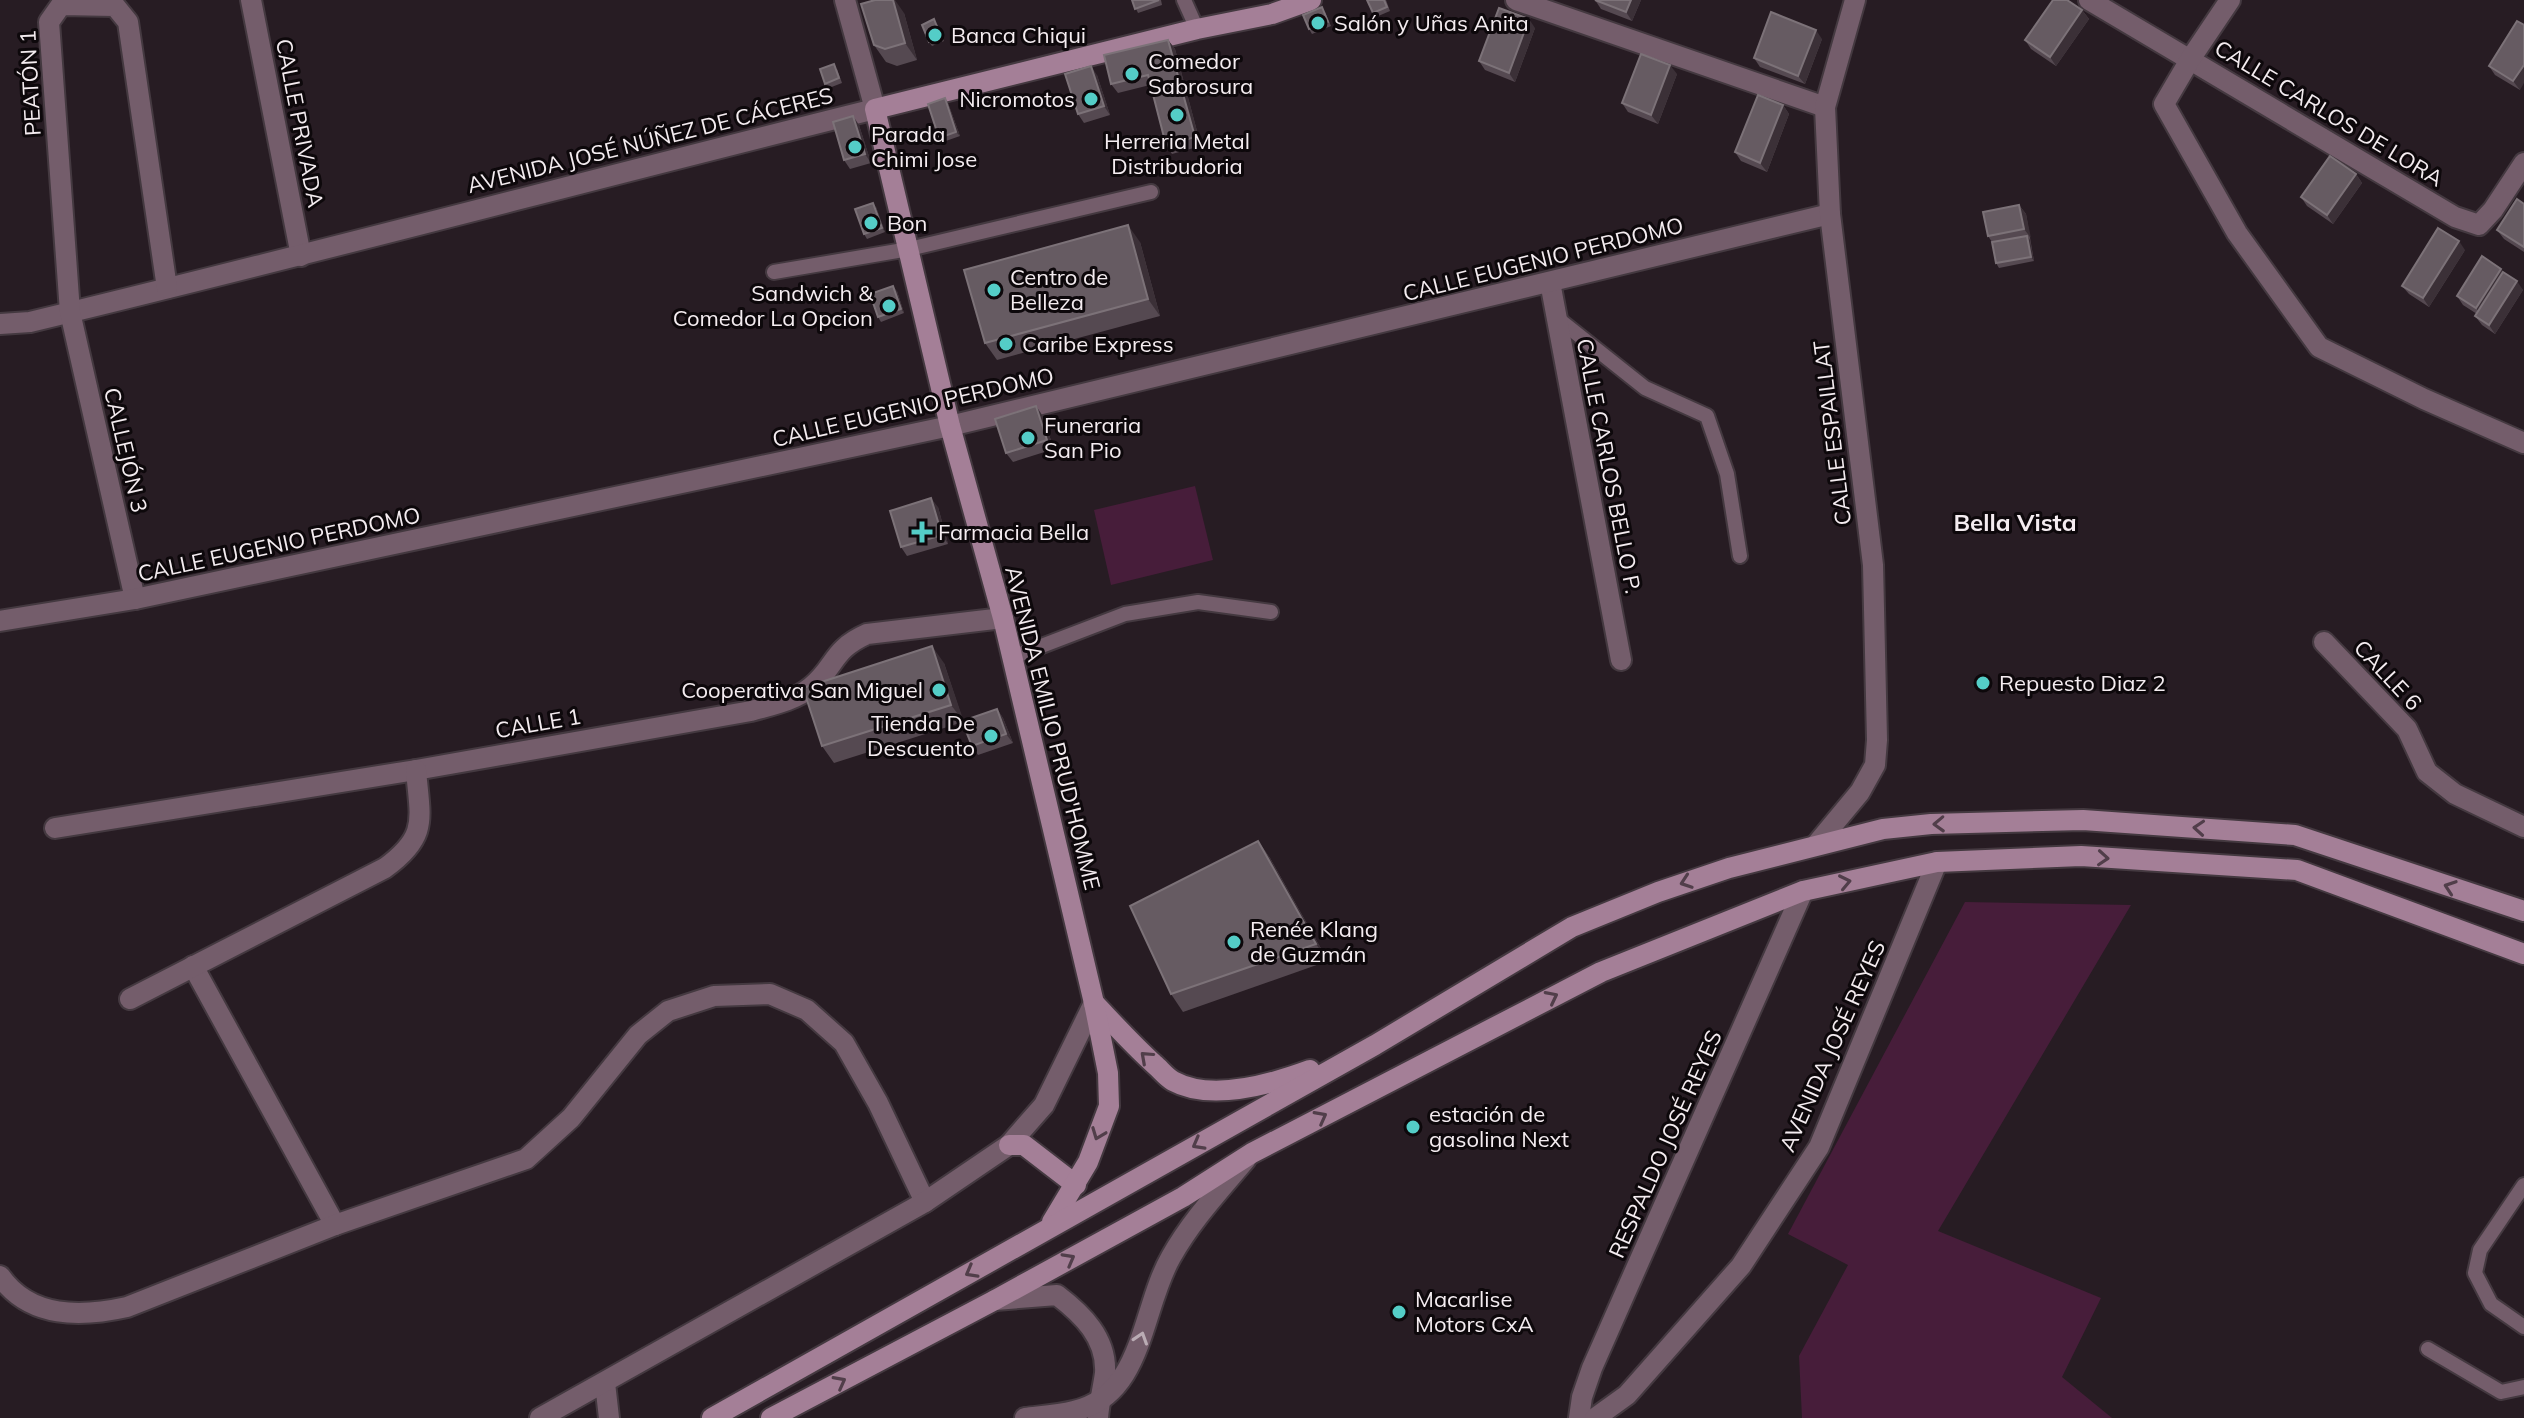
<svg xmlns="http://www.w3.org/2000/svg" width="2524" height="1418" viewBox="0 0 2524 1418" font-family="Mulish,sans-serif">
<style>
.green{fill:#471d3a}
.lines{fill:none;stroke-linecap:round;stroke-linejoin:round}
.service-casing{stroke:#443940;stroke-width:18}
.minor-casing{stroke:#443940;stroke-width:24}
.secondary-casing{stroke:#443940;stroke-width:24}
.service{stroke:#745d6b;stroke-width:14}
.minor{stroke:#745d6b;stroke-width:20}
.secondary{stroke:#a47f97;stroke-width:20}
.wall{fill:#554951}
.shaded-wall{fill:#3b3037}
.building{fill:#665b62;stroke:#7c7278;stroke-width:2}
.oneway{stroke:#513e4a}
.oneway2{stroke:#baacb4}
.poi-dot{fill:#54cdc7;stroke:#0d080b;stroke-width:3}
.labels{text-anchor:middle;stroke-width:6;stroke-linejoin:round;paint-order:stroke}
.poi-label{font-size:22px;fill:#f4ecf0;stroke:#0d080b;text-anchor:start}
.street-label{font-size:22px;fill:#f4ecf0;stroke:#0d080b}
.neighbourhood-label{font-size:24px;font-weight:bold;fill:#f4ecf0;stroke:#0d080b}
</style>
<rect width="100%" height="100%" fill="#271c23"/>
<g class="green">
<path d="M1195,486L1213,560L1111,585L1094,510Z"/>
<path d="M1965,902L2131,905L1938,1231L2101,1298L2062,1377L2112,1418H1802L1799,1356L1848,1265L1788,1234Z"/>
</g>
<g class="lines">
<g class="service-casing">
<g id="service">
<path d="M1184,0L1197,29"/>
<path d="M774,272L909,249L1151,192"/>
<path d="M1557,318L1645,388L1707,416L1727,474L1740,556"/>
<path d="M1013,657L1125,614L1198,602L1271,612"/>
<path d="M2524,1185L2480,1250L2475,1273L2491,1304L2524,1327"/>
<path d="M2428,1349L2501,1392L2524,1387"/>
</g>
</g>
<g class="minor-casing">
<g id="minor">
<path d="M251,0L301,256"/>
<path d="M1516,0L1825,107"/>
<path d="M2089,0L2455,217L2479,225L2493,210L2524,163"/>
<path d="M2230,0L2191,58L2164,104L2237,233L2319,347L2424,399L2524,443"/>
<path d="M1550,282L1621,660"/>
<path d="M0,324L30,322C313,254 593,179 875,109L845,0"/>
<path d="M135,599L70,312L49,22L61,5L115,6L128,22L167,288"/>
<path d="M0,621L135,599L950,426L1830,214"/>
<path d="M2324,642L2407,729L2427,772L2455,794L2524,827"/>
<path d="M55,828L416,770L751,711C772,705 794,701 811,687C836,667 831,650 867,634L1003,618"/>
<path d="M1816,845L1860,792L1875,765L1877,740L1873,565L1830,214L1825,107L1855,0"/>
<path d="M193,966L335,1225"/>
<path d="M130,999L385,868C429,836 420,819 416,770"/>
<path d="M0,1276C30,1319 82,1317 127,1307L335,1225L526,1159L571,1118L638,1035L668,1011L714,996L770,994L807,1010L844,1043L878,1103L925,1202"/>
<path d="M995,1300L1057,1295C1082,1314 1107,1338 1105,1373C1103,1388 1099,1403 1098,1418"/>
<path d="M605,1383L609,1418"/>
<path d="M540,1418L925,1202L1009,1145L1044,1105L1094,1003"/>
<path d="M1025,1418C1041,1416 1058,1415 1074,1411C1144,1395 1141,1309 1171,1257C1191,1221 1220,1190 1246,1159"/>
<path d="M1579,1418L1582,1397L1592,1368L1803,891"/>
<path d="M1595,1418L1627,1395L1741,1266L1819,1147L1937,862"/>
</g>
</g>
<g class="secondary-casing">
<g id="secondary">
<path d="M1094,1003C1114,1024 1133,1045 1154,1064C1160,1069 1166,1077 1173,1081C1211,1102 1272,1084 1310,1070"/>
<path d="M1009,1145H1024L1076,1185"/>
<path d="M1052,1222L1088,1162L1109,1106L1108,1073L1094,1003L1003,618L950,426L875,109L1197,29L1272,14L1311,0"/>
<path d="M712,1418L1375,1045L1572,927L1658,892L1729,868L1883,829L1931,824L2083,820L2295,835L2524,911"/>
<path d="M771,1418L995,1300L1183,1197L1252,1153L1601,972L1803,891L1937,862L2081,856L2297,870L2524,954"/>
</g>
</g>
<use href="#service" class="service"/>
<use href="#minor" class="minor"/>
<use href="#secondary" class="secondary"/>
</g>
<g class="wall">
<path d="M1132,0H1161L1162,5L1138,13Z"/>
<path d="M1367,0H1386L1390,11L1376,17Z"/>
<path d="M1595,0H1641L1632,21L1601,9Z"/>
<path d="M2082,10L2089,19L2056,66L2031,49L2025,40Z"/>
<path d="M1325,12L1331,26L1312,34L1309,29Z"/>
<path d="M904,13L917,60L897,66L886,62L874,45Z"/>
<path d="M2517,21L2520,90L2495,75L2489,66Z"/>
<path d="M937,24L944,41L932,46L929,42Z"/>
<path d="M1535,28L1515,82L1485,70L1479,61Z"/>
<path d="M1822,39L1805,84L1760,67L1754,58Z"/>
<path d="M1168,40L1175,49L1201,146L1172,154L1166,145L1150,85L1118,93L1111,84Z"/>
<path d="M837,69L842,83L829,88L825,84Z"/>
<path d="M1677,74L1658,124L1628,112L1622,103Z"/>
<path d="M1097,75L1110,115L1084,123L1078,114Z"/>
<path d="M948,103L960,136L943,142L939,138Z"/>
<path d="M1783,105L1789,114L1767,172L1741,161L1735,152Z"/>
<path d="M859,125L871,163L850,169L844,160Z"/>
<path d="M2356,174L2362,183L2333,224L2307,206L2301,197Z"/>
<path d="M2524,204V252L2504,239L2497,230Z"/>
<path d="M2019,205L2026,214L2034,261L1999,268L1996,263L1992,242L1988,236Z"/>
<path d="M876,207L885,232L867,239L864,234Z"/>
<path d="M1140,242L1160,316L997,360L985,343Z"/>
<path d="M2465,250L2429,307L2409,294L2402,286Z"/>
<path d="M2504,273L2523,290L2495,334L2482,325L2475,316L2477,314L2463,305L2457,296Z"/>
<path d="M897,291L904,313L881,322L878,317Z"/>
<path d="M1036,406L1042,415L1054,449L1013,462L1006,453Z"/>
<path d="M938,507L948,544L907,556L901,547Z"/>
<path d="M944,663L963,721L997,709L1003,718L1013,743L978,755L972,746L963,722L834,763L822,746Z"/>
<path d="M1258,841L1270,858L1328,961L1183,1012L1171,994Z"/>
</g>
<g class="shaded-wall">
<path d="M893,0H895L904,13L917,60L905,43Z"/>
<path d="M1631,0H1641L1632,21L1626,12Z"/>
<path d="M2082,10L2089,19L2056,66L2050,57Z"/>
<path d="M1529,19L1535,28L1515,82L1509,73Z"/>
<path d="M1816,30L1822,39L1805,84L1798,76Z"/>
<path d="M1168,40L1175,49L1201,146L1195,137Z"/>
<path d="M1670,65L1677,74L1658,124L1651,115Z"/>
<path d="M2524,65V83L2520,90L2513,81Z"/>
<path d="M1091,66L1097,75L1110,115L1104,106Z"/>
<path d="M945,98L948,103L960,136L956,132Z"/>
<path d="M1783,105L1789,114L1767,172L1760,163Z"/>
<path d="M853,116L859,125L871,163L865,154Z"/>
<path d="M2356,174L2362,183L2333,224L2327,215Z"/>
<path d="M873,203L876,207L885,232L882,228Z"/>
<path d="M2019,205L2026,214L2031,238L2024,229Z"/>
<path d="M1128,225L1140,242L1160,316L1148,299Z"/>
<path d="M2027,236L2030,240L2034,261L2031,257Z"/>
<path d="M2459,241L2465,250L2429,307L2423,298Z"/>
<path d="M2501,269L2507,278L2482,317L2476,308Z"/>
<path d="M2517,281L2523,290L2495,334L2489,325Z"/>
<path d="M893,286L897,291L904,313L901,309Z"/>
<path d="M1036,406L1042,415L1054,449L1047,440Z"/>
<path d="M931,498L938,507L948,544L942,535Z"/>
<path d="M932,646L944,663L964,722L951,705Z"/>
<path d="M997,709L1003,718L1013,743L1006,734Z"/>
<path d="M1258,841L1270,858L1328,961L1316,944Z"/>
</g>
<g class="building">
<path d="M875,0H893L905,43L885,49L874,45L861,4Z"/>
<path d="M1132,0H1159L1135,9Z"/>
<path d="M1367,0H1384L1387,7L1373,13Z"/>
<path d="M1595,0H1631L1626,12Z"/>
<path d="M2053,0H2067L2082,10L2050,57L2025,40Z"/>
<path d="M1322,7L1328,22L1309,29L1303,15Z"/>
<path d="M1499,8L1529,19L1509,73L1479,61Z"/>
<path d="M1771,12L1816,30L1798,76L1754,58Z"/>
<path d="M934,19L941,37L929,42L922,25Z"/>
<path d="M2517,21L2524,25V65L2513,81L2489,66Z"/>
<path d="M1168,40L1195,137L1166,145L1148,75L1111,84L1104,55Z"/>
<path d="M1641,54L1670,65L1651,115L1622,103Z"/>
<path d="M834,64L839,78L825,84L820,69Z"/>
<path d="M1091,66L1104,106L1078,114L1065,74Z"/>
<path d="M1758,95L1783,105L1760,163L1735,152Z"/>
<path d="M945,98L956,132L939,138L928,104Z"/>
<path d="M853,116L865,154L844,160L833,122Z"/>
<path d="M2330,156L2356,174L2327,215L2301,197Z"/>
<path d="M2517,199L2524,204V247L2497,230Z"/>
<path d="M873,203L882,228L864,234L855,209Z"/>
<path d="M2019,205L2024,229L1988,236L1983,212Z"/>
<path d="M1128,225L1148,299L985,343L964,270Z"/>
<path d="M2438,228L2459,241L2423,298L2402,286Z"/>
<path d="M2027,236L2031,257L1996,263L1992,242Z"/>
<path d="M2482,256L2501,269L2476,308L2457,296Z"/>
<path d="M2503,272L2517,281L2489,325L2475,316Z"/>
<path d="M893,286L901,309L878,317L870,294Z"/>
<path d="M1036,406L1047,440L1006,453L995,419Z"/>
<path d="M931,498L942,535L901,547L890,511Z"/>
<path d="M932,646L951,705L822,746L803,688Z"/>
<path d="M997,709L1006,734L972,746L962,721Z"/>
<path d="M1258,841L1316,944L1171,994L1130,906Z"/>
</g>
<defs><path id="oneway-chevron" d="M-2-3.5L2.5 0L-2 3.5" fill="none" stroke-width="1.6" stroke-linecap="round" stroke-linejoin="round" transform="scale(2)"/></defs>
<g class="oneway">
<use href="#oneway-chevron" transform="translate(1939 824) rotate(178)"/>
<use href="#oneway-chevron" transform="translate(2199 828) rotate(-176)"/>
<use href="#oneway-chevron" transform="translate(2103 858) rotate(4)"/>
<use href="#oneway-chevron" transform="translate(1686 882) rotate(161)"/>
<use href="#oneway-chevron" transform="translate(1845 882) rotate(-12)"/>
<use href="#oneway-chevron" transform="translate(2450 887) rotate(-161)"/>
<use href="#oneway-chevron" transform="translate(1552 997) rotate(-27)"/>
<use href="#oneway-chevron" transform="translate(1146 1057) rotate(-138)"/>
<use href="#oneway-chevron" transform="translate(1321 1117) rotate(-28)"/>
<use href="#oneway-chevron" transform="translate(1098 1134) rotate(111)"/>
<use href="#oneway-chevron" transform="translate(1198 1144) rotate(151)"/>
<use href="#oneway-chevron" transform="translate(1069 1259) rotate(-29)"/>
<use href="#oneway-chevron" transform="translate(971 1272) rotate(151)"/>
<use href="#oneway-chevron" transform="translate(840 1382) rotate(-28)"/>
</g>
<use class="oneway2" href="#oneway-chevron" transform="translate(1141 1338) rotate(-72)"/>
<g class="poi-dot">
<circle cx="1318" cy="23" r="8"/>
<circle cx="935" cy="35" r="8"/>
<circle cx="1132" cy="74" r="8"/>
<circle cx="1091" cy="99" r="8"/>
<circle cx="1177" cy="115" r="8"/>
<circle cx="855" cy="147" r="8"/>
<circle cx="871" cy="223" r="8"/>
<circle cx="994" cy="290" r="8"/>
<circle cx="889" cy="306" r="8"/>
<circle cx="1006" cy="344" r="8"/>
<circle cx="1028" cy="438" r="8"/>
<path d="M918 520h8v8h8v8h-8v8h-8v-8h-8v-8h8z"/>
<circle cx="1983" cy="683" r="8"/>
<circle cx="939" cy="690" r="8"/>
<circle cx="991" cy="736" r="8"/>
<circle cx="1234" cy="942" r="8"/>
<circle cx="1413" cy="1127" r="8"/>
<circle cx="1399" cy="1312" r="8"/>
</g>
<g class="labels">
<g class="poi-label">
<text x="1334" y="31">Salón y Uñas Anita</text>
<text x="951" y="43">Banca Chiqui</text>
<text x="1148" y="69">Comedor<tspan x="1148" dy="25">Sabrosura</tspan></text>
<text x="1075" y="107" text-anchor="end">Nicromotos</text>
<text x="871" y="142">Parada<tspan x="871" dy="25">Chimi Jose</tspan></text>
<text x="1177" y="149" text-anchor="middle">Herreria Metal<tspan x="1177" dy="25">Distribudoria</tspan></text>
<text x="887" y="231">Bon</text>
<text x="1010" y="285">Centro de<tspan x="1010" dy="25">Belleza</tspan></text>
<text x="873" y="301" text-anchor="end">Sandwich &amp;<tspan x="873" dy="25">Comedor La Opcion</tspan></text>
<text x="1022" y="352">Caribe Express</text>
<text x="1044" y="433">Funeraria<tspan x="1044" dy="25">San Pio</tspan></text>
<text x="938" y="540">Farmacia Bella</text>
<text x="1999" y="691">Repuesto Diaz 2</text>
<text x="923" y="698" text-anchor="end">Cooperativa San Miguel</text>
<text x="975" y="731" text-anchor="end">Tienda De<tspan x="975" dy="25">Descuento</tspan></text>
<text x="1250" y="937">Renée Klang<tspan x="1250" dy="25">de Guzmán</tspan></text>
<text x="1429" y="1122">estación de<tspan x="1429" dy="25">gasolina Next</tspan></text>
<text x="1415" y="1307">Macarlise<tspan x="1415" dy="25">Motors CxA</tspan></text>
</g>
<g class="street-label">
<text transform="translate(30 83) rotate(-93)" y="8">PEATÓN 1</text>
<text transform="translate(2329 113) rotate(31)" y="8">CALLE CARLOS DE LORA</text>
<text transform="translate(300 123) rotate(79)" y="8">CALLE PRIVADA</text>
<text transform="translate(650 140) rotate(-14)" y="8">AVENIDA JOSÉ NÚÑEZ DE CÁCERES</text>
<text transform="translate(1543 259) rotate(-14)" y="8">CALLE EUGENIO PERDOMO</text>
<text transform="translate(913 407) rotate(-13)" y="8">CALLE EUGENIO PERDOMO</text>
<text transform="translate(1832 433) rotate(-97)" y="8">CALLE ESPAILLAT</text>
<text transform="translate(126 450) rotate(77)" y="8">CALLEJÓN 3</text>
<text transform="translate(1609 466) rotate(79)" y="8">CALLE CARLOS BELLO P.</text>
<text transform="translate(279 544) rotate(-12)" y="8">CALLE EUGENIO PERDOMO</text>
<text transform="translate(2388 675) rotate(47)" y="8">CALLE 6</text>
<text transform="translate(538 723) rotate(-10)" y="8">CALLE 1</text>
<text transform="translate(1053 728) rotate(76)" y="8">AVENIDA EMILIO PRUD'HOMME</text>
<text transform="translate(1832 1046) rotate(-66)" y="8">AVENIDA JOSÉ REYES</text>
<text transform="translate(1665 1144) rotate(-66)" y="8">RESPALDO JOSÉ REYES</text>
</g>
<g class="neighbourhood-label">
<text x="2015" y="531">Bella Vista</text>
</g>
</g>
</svg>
